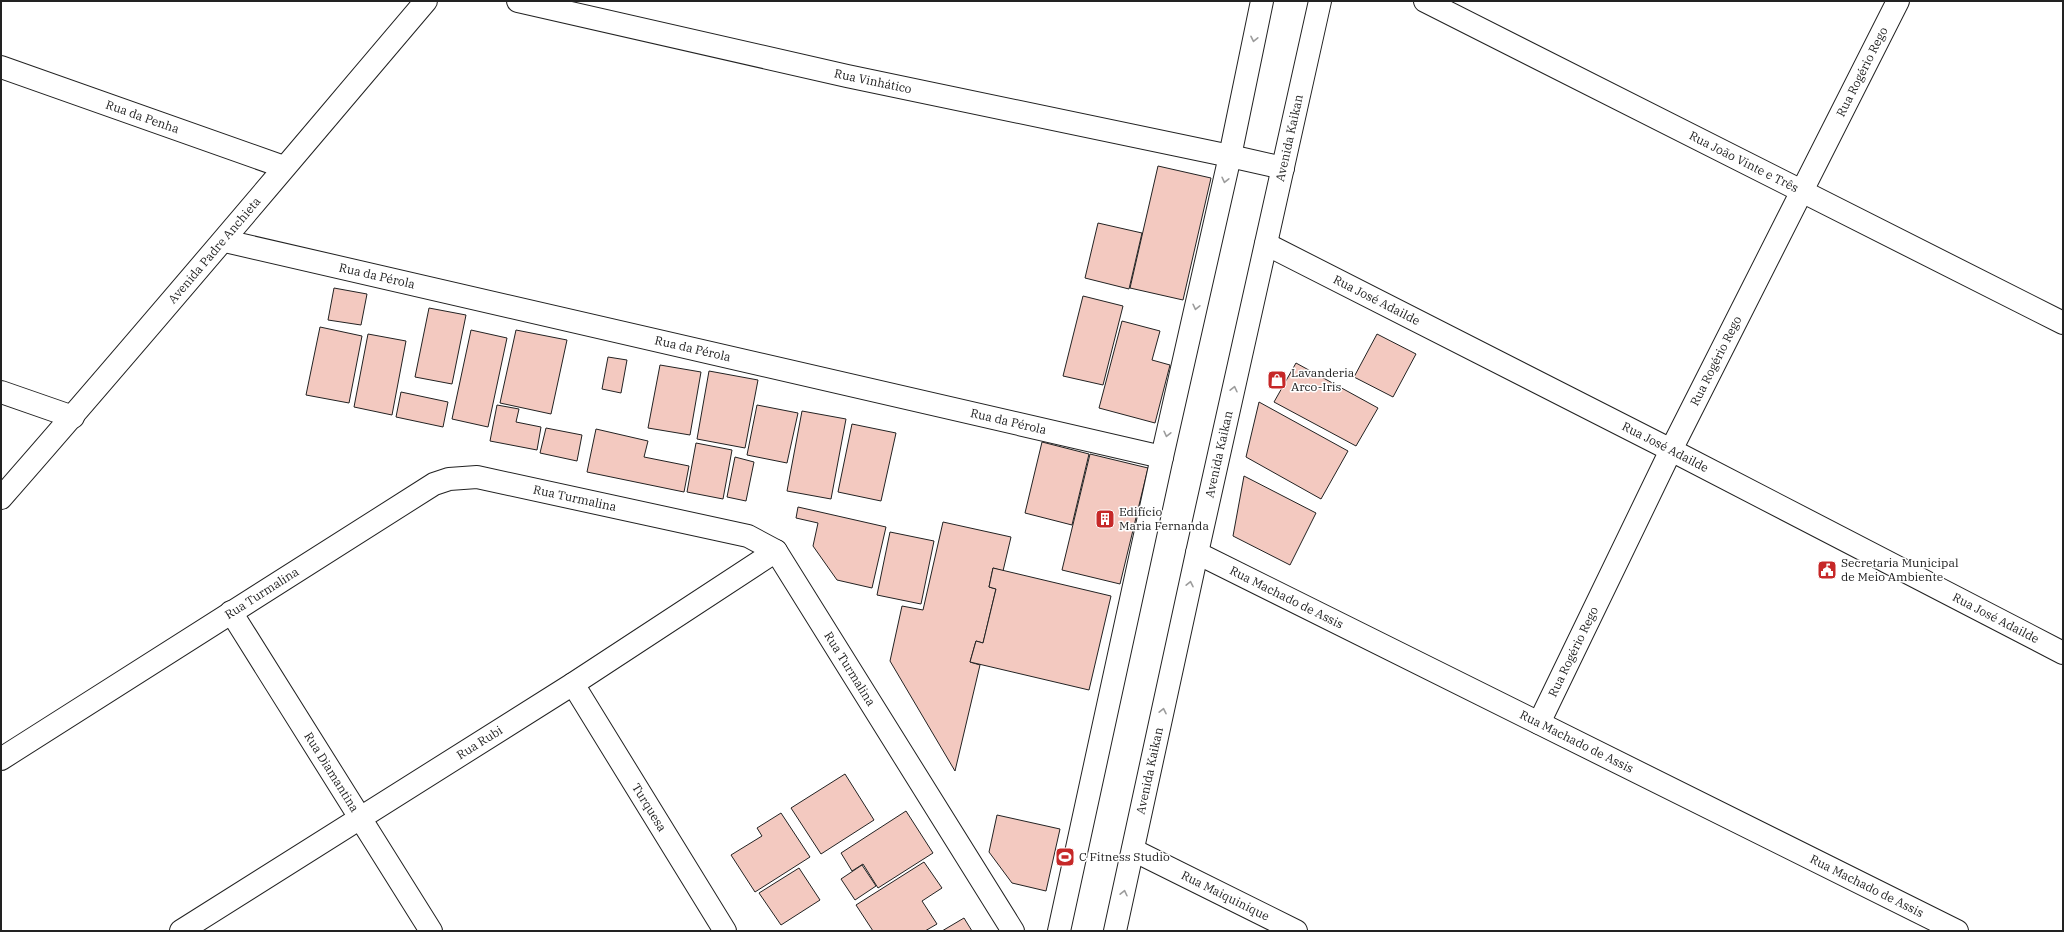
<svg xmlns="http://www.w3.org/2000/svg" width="2064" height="932" viewBox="0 0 2064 932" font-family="'IBM Plex Serif',serif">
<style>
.building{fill:#f3c9c0;stroke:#222}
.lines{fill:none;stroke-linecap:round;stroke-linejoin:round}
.street-casing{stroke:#222;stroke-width:24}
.secondary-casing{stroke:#222;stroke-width:24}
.street{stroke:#fff;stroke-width:22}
.secondary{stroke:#fff;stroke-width:22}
.oneway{stroke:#9c9c9c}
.labels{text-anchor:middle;stroke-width:3;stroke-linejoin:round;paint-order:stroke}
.street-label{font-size:12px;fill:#222;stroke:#fff}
.poi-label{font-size:12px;fill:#222;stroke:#fff;text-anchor:start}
</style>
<rect width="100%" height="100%" fill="#fff"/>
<g class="building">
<path d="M1158,166L1211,178L1183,300L1130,288Z"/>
<path d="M1098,223L1142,233L1129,289L1085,278Z"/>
<path d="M334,288L367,294L361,325L328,320Z"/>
<path d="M1083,296L1123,306L1103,385L1063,376Z"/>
<path d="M429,308L466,315L452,384L415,377Z"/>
<path d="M1122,321L1160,331L1152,360L1170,365L1155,423L1099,408Z"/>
<path d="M320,327L362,336L349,403L306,395Z"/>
<path d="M471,330L507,338L488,427L452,419Z"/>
<path d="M516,330L567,340L551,414L500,403Z"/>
<path d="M368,334L406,341L392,415L354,407Z"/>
<path d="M1377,334L1416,354L1393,397L1354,377Z"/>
<path d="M608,357L627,360L621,393L602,389Z"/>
<path d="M1296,363L1378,408L1356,446L1274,402Z"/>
<path d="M660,365L701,372L690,435L648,428Z"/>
<path d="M709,371L758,380L745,448L697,439Z"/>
<path d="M401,392L448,402L443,427L396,417Z"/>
<path d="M1259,402L1348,451L1321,499L1246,457Z"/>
<path d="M497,405L519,409L516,422L541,427L537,450L490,441Z"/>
<path d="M757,405L798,413L787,463L747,455Z"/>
<path d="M802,411L846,419L831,499L787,491Z"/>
<path d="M852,424L896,433L881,501L838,492Z"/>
<path d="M546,428L582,435L577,461L540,453Z"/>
<path d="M596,429L648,441L644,457L689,466L684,492L587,472Z"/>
<path d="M1042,442L1089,454L1072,525L1025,513Z"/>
<path d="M696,443L732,450L723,499L687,492Z"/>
<path d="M1090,454L1148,468L1120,584L1062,570Z"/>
<path d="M735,457L754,462L746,501L727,497Z"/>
<path d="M1244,476L1316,513L1290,565L1233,536Z"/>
<path d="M798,507L886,527L872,588L837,580L813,546L818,523L796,518Z"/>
<path d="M943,522L1011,537L1003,571L993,568L989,587L996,589L983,643L976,641L970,662L980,665L955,771L890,661L902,606L923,610Z"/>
<path d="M890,532L934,541L921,604L877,595Z"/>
<path d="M993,568L1111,596L1089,690L970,662L976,641L983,643L996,589L989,587Z"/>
<path d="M845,774L874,820L821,854L791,808Z"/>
<path d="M906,811L933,853L878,888L863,864L852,871L841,853Z"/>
<path d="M781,813L810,857L755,892L731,855L762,836L757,828Z"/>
<path d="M997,815L1060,829L1046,891L1012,883L989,852Z"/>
<path d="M924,862L942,888L922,901L937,924L925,931H873L856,905Z"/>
<path d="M862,865L876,886L855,900L841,879Z"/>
<path d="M799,868L820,900L781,925L759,893Z"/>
<path d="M964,918L972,931H942Z"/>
</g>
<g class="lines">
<g class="street-casing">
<g id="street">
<path id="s1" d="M1425,1L2063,323"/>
<path id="s2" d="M1,67L284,167"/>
<path d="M1230,156L1283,168"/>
<path id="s3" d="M225,241L1162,457"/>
<path id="s4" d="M1266,244L1671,450L2063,653"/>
<path d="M1,392L73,417"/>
<path id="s5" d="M1197,553L1957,931"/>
<path id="s6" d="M231,612L431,931"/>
<path id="s7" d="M573,684L725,931"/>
<path id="s8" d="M1539,723L1671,450L1898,1"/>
<path id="s9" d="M1,759L434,484L449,479L477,477L748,536L776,551L1013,931"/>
<path id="s10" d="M1133,850L1296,931"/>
<path id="s11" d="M181,931L573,684L776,551"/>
</g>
</g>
<g class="secondary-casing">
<g id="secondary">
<path id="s12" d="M518,1L847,76L1230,156"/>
<path id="s13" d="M1,498C145,334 285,167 426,1"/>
<path d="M1059,931L1162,457L1230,156L1262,1"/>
<path id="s14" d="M1115,931L1197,553L1320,1"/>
</g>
</g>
<use href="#street" class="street"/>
<use href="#secondary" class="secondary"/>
</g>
<defs><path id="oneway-chevron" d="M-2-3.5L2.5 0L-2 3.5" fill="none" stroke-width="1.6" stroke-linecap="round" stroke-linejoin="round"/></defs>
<g class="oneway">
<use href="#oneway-chevron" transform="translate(1254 39) rotate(102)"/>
<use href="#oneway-chevron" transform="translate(1225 180) rotate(103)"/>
<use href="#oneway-chevron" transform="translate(1196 307) rotate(103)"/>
<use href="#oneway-chevron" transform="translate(1234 389) rotate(-77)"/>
<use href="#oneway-chevron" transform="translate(1167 434) rotate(103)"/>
<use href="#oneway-chevron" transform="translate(1190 584) rotate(-78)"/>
<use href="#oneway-chevron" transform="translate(1163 711) rotate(-78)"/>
<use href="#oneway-chevron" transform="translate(1124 893) rotate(-77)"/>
</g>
<defs>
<g id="shop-square" transform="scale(1)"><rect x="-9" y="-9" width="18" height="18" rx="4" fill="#c62828" stroke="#fff"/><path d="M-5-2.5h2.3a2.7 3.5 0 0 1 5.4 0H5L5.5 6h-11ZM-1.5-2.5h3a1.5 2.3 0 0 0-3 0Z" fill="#fff"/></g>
<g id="building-square" transform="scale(1)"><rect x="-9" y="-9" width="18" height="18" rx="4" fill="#c62828" stroke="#fff"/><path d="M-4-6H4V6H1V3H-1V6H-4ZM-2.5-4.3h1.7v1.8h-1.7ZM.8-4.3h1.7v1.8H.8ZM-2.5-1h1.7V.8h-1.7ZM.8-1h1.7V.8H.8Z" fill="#fff"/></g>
<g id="civic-square" transform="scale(1)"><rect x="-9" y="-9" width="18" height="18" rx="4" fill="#c62828" stroke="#fff"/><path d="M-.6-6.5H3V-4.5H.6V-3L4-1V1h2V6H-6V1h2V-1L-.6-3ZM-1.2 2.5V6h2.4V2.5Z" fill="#fff"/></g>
<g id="stadium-square" transform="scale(1)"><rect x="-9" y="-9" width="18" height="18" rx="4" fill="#c62828" stroke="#fff"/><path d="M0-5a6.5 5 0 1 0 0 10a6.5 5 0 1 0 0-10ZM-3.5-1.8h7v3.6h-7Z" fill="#fff"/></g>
</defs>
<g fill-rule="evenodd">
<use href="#shop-square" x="1277" y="380"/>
<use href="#building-square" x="1105" y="519"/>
<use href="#civic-square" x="1827" y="570"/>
<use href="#stadium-square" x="1065" y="857"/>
</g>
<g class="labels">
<g class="street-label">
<text dy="4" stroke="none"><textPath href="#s8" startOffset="727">Rua Rogério Rego</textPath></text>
<text dy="4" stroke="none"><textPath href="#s12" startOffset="364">Rua Vinhático</textPath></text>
<text dy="4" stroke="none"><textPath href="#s2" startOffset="150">Rua da Penha</textPath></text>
<text dy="4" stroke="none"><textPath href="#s14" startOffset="812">Avenida Kaikan</textPath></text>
<text dy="4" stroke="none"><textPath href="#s1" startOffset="357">Rua João Vinte e Três</textPath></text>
<text dy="4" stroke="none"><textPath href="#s13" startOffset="327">Avenida Padre Anchieta</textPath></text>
<text dy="4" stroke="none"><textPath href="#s3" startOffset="156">Rua da Pérola</textPath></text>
<text dy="4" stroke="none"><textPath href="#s4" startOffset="124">Rua José Adailde</textPath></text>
<text dy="4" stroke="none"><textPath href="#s3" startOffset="480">Rua da Pérola</textPath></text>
<text dy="4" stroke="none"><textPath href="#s8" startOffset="403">Rua Rogério Rego</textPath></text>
<text dy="4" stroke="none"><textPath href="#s3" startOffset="804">Rua da Pérola</textPath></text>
<text dy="4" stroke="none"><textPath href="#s4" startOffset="448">Rua José Adailde</textPath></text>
<text dy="4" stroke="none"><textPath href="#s14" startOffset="488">Avenida Kaikan</textPath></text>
<text dy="4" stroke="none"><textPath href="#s9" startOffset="657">Rua Turmalina</textPath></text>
<text dy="4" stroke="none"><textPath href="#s9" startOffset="309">Rua Turmalina</textPath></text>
<text dy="4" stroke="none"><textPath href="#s5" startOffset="100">Rua Machado de Assis</textPath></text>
<text dy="4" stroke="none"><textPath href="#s4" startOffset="820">Rua José Adailde</textPath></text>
<text dy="4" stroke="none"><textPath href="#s8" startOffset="79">Rua Rogério Rego</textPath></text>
<text dy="4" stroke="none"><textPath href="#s9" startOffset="1005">Rua Turmalina</textPath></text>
<text dy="4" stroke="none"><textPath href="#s5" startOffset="424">Rua Machado de Assis</textPath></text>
<text dy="4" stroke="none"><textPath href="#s11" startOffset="353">Rua Rubi</textPath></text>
<text dy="4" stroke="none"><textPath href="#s6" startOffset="189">Rua Diamantina</textPath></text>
<text dy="4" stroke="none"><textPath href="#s14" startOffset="164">Avenida Kaikan</textPath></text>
<text dy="4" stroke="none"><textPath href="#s7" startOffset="145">Turquesa</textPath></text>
<text dy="4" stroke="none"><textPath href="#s5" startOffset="748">Rua Machado de Assis</textPath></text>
<text dy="4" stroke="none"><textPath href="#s10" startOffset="103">Rua Maiquinique</textPath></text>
</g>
<g class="poi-label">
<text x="1291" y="377">Lavanderia<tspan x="1291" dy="14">Arco-Iris</tspan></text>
<text x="1119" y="516">Edifício<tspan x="1119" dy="14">Maria Fernanda</tspan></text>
<text x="1841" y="567">Secretaria Municipal<tspan x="1841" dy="14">de Meio Ambiente</tspan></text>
<text x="1079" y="861">C Fitness Studio</text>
</g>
</g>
<rect width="2064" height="932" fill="none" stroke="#222222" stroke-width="4"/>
</svg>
